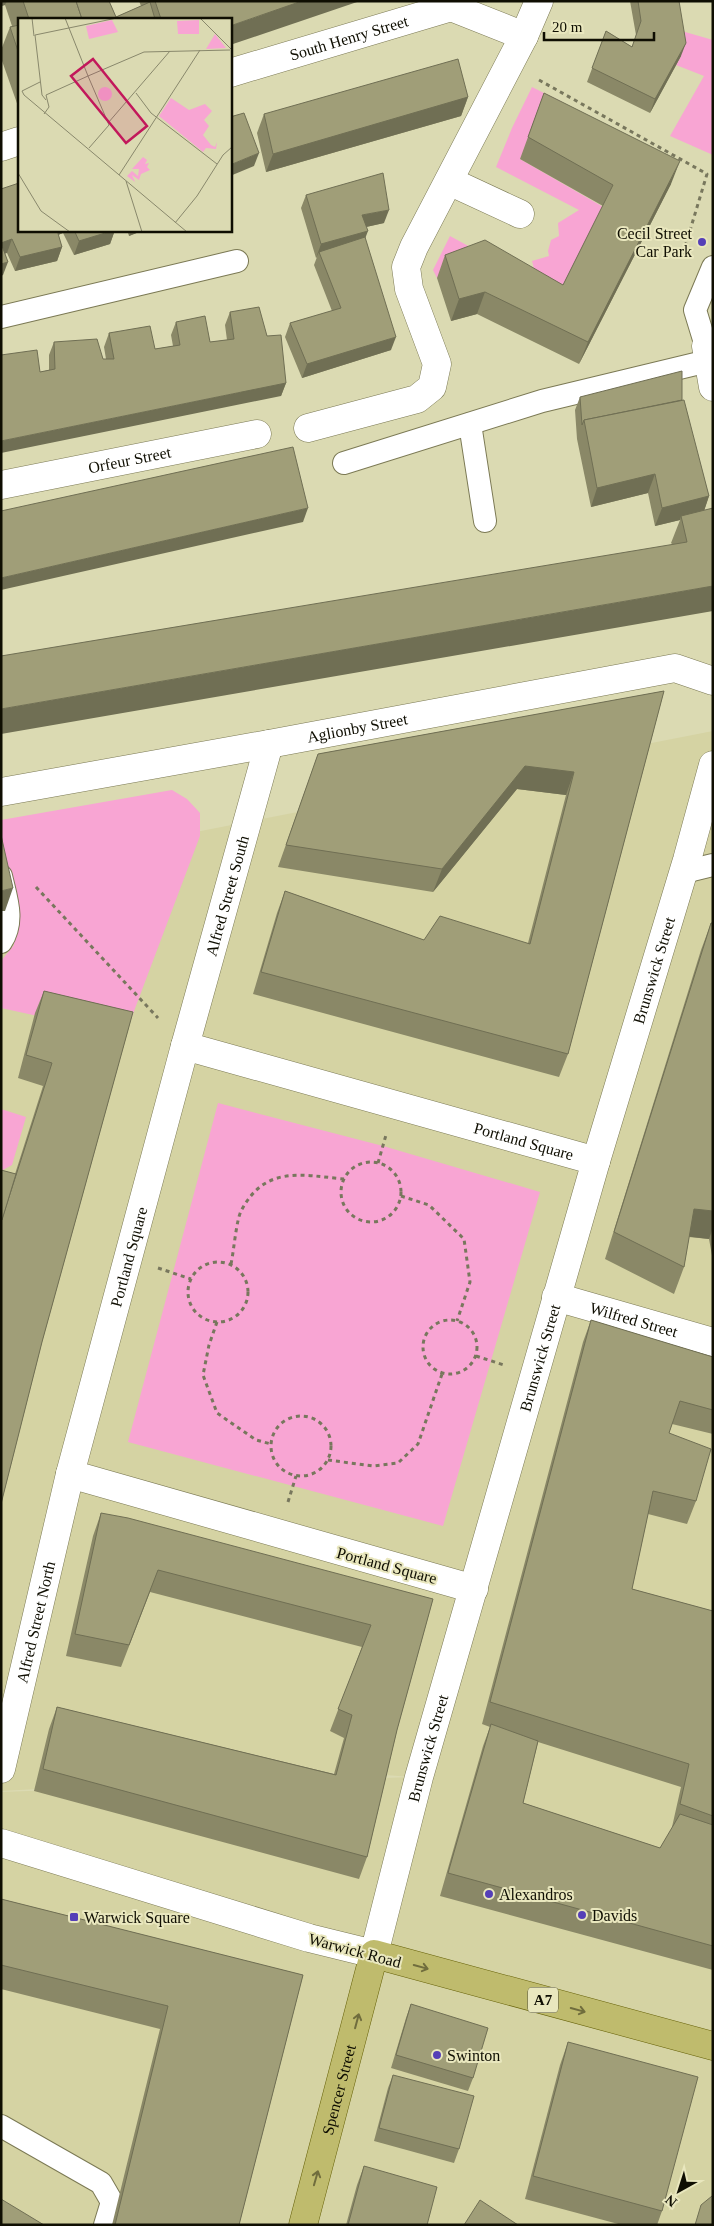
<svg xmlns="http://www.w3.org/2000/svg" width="714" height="2226" viewBox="0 0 714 2226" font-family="'Times New Roman',serif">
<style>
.built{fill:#d5d3a3}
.green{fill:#f8a5d3}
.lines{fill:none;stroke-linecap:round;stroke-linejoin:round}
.service-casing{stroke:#7b7954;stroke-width:24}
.minor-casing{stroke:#7b7954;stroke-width:29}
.tertiary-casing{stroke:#7b7954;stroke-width:29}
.primary-casing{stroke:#666108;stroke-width:29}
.path{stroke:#78775d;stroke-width:3;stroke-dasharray:4 4;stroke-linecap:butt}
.service{stroke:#fff;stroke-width:22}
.minor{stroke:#fff;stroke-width:28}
.tertiary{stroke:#fff;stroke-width:28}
.primary{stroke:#bfbb6d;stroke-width:28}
.wall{fill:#8a8867;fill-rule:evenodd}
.shaded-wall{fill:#706f54}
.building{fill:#a09e78;stroke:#706f54}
.oneway{stroke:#706d3d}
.poi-dot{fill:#553fb7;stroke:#e9e7be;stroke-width:2}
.labels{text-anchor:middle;stroke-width:4;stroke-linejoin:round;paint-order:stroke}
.shield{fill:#e9e7be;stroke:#504f3a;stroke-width:1}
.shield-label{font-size:15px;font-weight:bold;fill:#0f0e02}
.street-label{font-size:16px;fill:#0f0e02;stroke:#e9e7be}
.poi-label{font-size:16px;fill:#0f0e02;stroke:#e9e7be;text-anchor:start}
.inset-road{fill:none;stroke:#89886c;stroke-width:1}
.view{fill:#c2185b;fill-opacity:0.15;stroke:#c2185b;stroke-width:2.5}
.inset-edge{fill:none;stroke:#0f0e02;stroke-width:2.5}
</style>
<rect width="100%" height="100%" fill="#dbdab2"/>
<path class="built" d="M713,731V2225H1V1792L412,1777L345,1772L1,1791V870Z"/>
<g class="green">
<path d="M678,30L713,40V155L670,136L704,76L676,65L681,56Z"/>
<path d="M532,87L562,102L520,159L605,208L555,307L437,278L433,270L450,236L538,284L532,261L549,256L548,251L551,240L559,236L558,223L579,210L496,167L512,128Z"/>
<path d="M172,790L187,799L200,813V836L125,1035L1,1008V961L14,945V920L1,854V820Z"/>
<path d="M218,1103L383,1146L540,1192L443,1526L128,1442Z"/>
<path d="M1,1109L26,1117L12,1165L1,1171Z"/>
</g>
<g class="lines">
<g class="service-casing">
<g id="service">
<path d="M1,317L237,261"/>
<path d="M706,346L695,310L713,267"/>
<path d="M470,424L485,521"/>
<path d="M344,463L542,401L708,361"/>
<path d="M684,872L713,865"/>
<path d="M1,876C6,898 15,921 1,942"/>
<path d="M1,2126L101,2183L112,2202L105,2225"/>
</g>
</g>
<g class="minor-casing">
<g id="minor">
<path id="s1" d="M230,73L451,7L524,36"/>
<path d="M1,147L19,141"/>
<path d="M449,181L520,214"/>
<path d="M706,346L713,387"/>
<path d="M308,428L417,399L432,387L437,364L409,289L406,267L414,247L524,36L539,1"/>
<path id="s2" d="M1,485L257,434"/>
<path id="s3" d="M185,1046L269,744"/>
<path id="s4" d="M556,1297L713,1342"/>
<path id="s5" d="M474,1589L70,1474L185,1046L596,1161"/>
<path id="s6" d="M1,1769L70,1474"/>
</g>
</g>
<g class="tertiary-casing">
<g id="tertiary">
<path id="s7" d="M1,792L269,744L675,668L713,681"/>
<path id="s8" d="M1,1843L309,1938L374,1954L419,1777L596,1161L687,860L713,765"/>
</g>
</g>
<g class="primary-casing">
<g id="primary">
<path id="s9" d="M303,2225L374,1954L713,2046"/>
</g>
</g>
<g class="path">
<path d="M539,80L707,174L682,257"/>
<path d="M36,887L158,1018"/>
<circle cx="371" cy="1192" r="30"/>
<path d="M378,1163L386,1135"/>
<path d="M401,1196L429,1205L464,1239L470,1282L457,1321"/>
<circle cx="218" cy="1292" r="30"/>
<path d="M231,1264C234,1250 236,1222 241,1211C265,1165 301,1175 344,1179"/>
<path d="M158,1268L191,1279"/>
<circle cx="450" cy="1347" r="27"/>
<path d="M217,1322L209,1345L203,1375L217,1413L256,1440L271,1444"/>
<path d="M476,1356L504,1365"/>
<circle cx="301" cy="1446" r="30"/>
<path d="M328,1460L373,1466L398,1463L418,1444L442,1374"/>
<path d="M288,1502L296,1476"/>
</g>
<use href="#service" class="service"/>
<use href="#minor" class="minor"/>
<use href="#tertiary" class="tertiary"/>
<use href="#primary" class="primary"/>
</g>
<g class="wall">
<path d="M1,1H109L116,17L141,6L139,1H360L230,19H19V109L1,58V50L10,27L12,26L5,5L1,6Z"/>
<path d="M630,1H679L681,56L650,113L587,82L606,31L632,47L636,35Z"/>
<path d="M544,93L671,184L579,364L477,314L451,321L437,278L445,255L563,285L603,206L520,159Z"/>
<path d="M468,97L461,116L266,172L257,133L264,114Z"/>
<path d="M1,189L19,230H115L110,244L74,255L63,233L58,235L62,247L57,261L15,271L7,253H5L3,275Z"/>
<path d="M306,195L384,223L366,227L365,238L391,350L302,378L285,337L290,323L332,311L314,265L317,257L316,258L301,208Z"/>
<path d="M127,230H144L129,236Z"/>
<path d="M230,312L267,336L286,383L281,396L40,372L49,370V355L54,342L103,359H106L104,347L109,333L155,349L173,346L171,335L176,322L210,342L227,340L225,325Z"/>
<path d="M580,397L682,400L709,496L704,511L713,611L672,544L671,543L680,520L655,526L648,493L591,507L577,439L575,410Z"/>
<path d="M664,691L568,1054L559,1077L253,994L277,913L285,891L424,940L528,943L566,795L517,789L433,892L278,867L318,754Z"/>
<path d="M711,923H713V1261L709,1239L689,1237L684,1267L674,1294L605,1259L701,950Z"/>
<path d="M44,991L133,1012L42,1342L1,1504V1170L15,1174L43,1086L18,1078L35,1013Z"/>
<path d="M591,1320L713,1357V1434L672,1424L669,1433L696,1501L687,1524L648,1514L632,1589L713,1611V1970L440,1896L483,1746L490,1727L482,1724L583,1342ZM538,1742L681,1787L672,1827H673L660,1848L523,1803Z"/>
<path d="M101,1513L433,1599L397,1730L367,1857L359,1879L34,1791L49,1729L57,1707L334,1774L344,1738L330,1731L362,1647L150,1592L121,1667L66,1656L93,1536Z"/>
<path d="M1,1899L303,1975L239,2225H112L160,2029L1,1989Z"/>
<path d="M411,2004L473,2078L468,2091L391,2068L406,2018Z"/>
<path d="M568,2042L662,2211L657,2225H622L525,2199L560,2065Z"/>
<path d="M393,2075L459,2149L454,2163L374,2141L388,2088Z"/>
<path d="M364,2166L427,2225H346L357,2185Z"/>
</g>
<g class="shaded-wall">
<path d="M1,1H7L5,5L1,6Z"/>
<path d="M302,1H360L230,45V26Z"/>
<path d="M686,43L681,56L650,113L655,99Z"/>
<path d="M468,97L461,116L266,172L273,154Z"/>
<path d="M259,153L254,166L230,176V165Z"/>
<path d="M680,161L671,184L579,364L588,342Z"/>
<path d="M389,210L384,223L357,229L362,215Z"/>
<path d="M53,230H64L63,233L50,238Z"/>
<path d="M115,230L110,244L74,255L79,241Z"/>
<path d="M131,230H144L129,236Z"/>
<path d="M368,231L363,244L319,252L316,258L321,244Z"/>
<path d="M12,239L7,253L1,255V243Z"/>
<path d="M62,247L57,261L15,271L20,257Z"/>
<path d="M8,262L3,275L1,276V264Z"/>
<path d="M485,292L477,314L451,321L459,299Z"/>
<path d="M396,337L391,350L302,378L307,364Z"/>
<path d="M286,383L281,396L1,453V441Z"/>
<path d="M655,474L648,493L591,507L597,488Z"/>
<path d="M709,496L703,514L681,516L680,520L655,526L662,508Z"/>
<path d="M308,508L303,522L1,590V578Z"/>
<path d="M713,586V611L1,734V709Z"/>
<path d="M525,766L574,772L566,795L517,789L433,892L442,869Z"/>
<path d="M13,888L5,911H1V891Z"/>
<path d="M694,1209L713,1211V1228L709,1239L684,1236Z"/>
</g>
<g class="building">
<path d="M23,1H76L82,19H29Z"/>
<path d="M76,1H109L116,17L150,2L155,19H82Z"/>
<path d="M155,1H302L230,26V19H161Z"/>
<path d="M638,1H679L686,43L655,99L592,68L606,31L632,47L641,21Z"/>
<path d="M19,25V54L10,27Z"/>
<path d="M458,59L468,97L273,154L264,114Z"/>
<path d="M544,93L680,161L588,342L485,292L459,299L445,255L485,240L563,285L613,185L528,137Z"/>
<path d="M244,113L259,153L230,165V117Z"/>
<path d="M383,173L389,210L362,215L368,231L321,244L306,195Z"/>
<path d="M19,183V230H57L62,247L20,257L12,239L1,243V189Z"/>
<path d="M74,230H115L79,241Z"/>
<path d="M365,237L396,337L307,364L290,323L341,308L319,252Z"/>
<path d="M1,243L8,262L1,264Z"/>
<path d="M259,307L267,336L281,335L286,383L1,441V355L37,350L40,372L55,369L54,342L97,339L103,359H114L109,333L150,326L155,349L180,345L176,322L205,316L210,342L234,339L230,312Z"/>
<path d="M682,371V400L584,420L582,425L580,397Z"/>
<path d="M684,400L709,496L662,508L655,474L597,488L584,420Z"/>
<path d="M293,447L308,508L1,578V511Z"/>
<path d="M713,508V586L1,709V656L687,542L681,516Z"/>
<path d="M664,691L568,1054L261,972L285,891L424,940L440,916L530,944L574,772L525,766L442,869L286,845L318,754Z"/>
<path d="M1,835L13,888L1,891Z"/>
<path d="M711,923H713V1211L694,1209L684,1267L614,1232Z"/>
<path d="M44,991L133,1012L42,1342L1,1504V1222L52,1063L26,1055Z"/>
<path d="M1,1170L16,1174L2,1220H1Z"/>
<path d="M591,1320L713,1357V1410L680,1401L669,1433L711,1449L696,1501L653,1491L632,1589L713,1611V1816L680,1804L689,1764L490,1702Z"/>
<path d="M101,1513L128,1518L433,1599L397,1730L367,1857L43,1769L57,1707L336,1775L352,1715L338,1709L371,1625L158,1570L129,1645L75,1634Z"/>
<path d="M491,1724L538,1741L523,1803L660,1848L680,1814L713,1825V1946L448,1873Z"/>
<path d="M1,1899L303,1975L239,2225H115L168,2006L1,1965Z"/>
<path d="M411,2004L488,2028L473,2078L396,2055Z"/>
<path d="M568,2042L698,2077L662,2211L533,2176Z"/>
<path d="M393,2075L474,2096L459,2149L379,2128Z"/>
<path d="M364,2166L437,2187L427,2225H348Z"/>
<path d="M712,2196H713V2225H695L701,2205Z"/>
<path d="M1,2199L44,2225H1Z"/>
<path d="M480,2200L518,2225H464Z"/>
</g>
<defs><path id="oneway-shaft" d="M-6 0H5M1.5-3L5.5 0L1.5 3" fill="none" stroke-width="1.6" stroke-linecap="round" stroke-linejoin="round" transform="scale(1.25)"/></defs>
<g class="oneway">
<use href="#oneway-shaft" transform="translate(421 1967) rotate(15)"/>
<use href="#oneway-shaft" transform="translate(578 2010) rotate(15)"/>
<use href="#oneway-shaft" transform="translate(357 2021) rotate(-75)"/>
<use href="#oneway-shaft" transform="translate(316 2178) rotate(-74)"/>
</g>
<g class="poi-dot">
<circle cx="702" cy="242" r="5"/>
<circle cx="489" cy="1894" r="5"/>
<circle cx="582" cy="1915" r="5"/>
<rect x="69" y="1912" width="10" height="10" rx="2.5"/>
<circle cx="437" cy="2055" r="5"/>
</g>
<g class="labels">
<rect class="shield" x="528" y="1987.5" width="30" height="25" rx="4"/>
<g class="shield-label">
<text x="543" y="2005">A7</text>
</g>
<g class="street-label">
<text dy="6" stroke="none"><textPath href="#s1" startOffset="124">South Henry Street</textPath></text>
<text dy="6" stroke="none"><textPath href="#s2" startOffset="131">Orfeur Street</textPath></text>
<text dy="6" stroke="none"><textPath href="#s7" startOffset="362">Aglionby Street</textPath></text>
<text dy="6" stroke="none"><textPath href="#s3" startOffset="156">Alfred Street South</textPath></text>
<text dy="6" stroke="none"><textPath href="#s8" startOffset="1412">Brunswick Street</textPath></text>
<text dy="6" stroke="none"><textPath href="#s5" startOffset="1215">Portland Square</textPath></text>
<text dy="6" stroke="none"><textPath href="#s5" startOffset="645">Portland Square</textPath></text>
<text dy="6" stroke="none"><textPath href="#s4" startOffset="81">Wilfred Street</textPath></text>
<text dy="6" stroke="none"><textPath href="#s8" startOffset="1008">Brunswick Street</textPath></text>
<text transform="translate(387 1565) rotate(15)" y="6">Portland Square</text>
<text dy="6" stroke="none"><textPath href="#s6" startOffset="151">Alfred Street North</textPath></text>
<text dy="6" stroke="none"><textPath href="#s8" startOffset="602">Brunswick Street</textPath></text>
<text transform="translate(355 1950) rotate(15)" y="6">Warwick Road</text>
<text dy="6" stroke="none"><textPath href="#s9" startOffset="140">Spencer Street</textPath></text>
</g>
<g class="poi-label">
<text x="692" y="239" text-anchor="end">Cecil Street<tspan x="692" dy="18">Car Park</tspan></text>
<text x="499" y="1900">Alexandros</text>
<text x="592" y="1921">Davids</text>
<text x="84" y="1923">Warwick Square</text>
<text x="447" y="2061">Swinton</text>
</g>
</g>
<g transform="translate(18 18)">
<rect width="214" height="214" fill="#dbdab2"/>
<path d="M94,2L100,14L71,21L68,8ZM181,2V16H160L159,3ZM197,16L208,30L188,31ZM80 76a7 7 0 1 1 14 0a7 7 0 1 1-14 0ZM153,80L171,92L187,86L194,93L186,102L191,108L185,117L193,127L197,129L199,124L198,131L188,130L185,134L141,98ZM125,139L129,142L127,146L131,145L129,149L132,152L123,156L121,162L114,157L117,164L109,158L114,153L120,158L121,151H114Z" fill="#f8a5d3"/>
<path class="inset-road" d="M14,0L16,18M182,0L214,32M22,64L4,73L6,77L169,214M118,75L133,95L199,146M28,82L24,77L17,17L99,0M26,96L31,89L28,77L70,58L47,0M90,105L152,33M71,130L91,107L70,58L126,34L212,32M0,155L23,193L52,214M101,157L182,32M108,163L124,214M157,205L179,178L205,137L214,129"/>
<path class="view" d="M75,41L129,108L108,125L53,58Z"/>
<rect width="214" height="214" class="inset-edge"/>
</g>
<rect width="714" height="2226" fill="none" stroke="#0f0e02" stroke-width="5"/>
<g transform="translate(679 2191) rotate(219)" stroke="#e9e7be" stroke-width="4" paint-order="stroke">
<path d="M0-4L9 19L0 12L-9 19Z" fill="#0f0e02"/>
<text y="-8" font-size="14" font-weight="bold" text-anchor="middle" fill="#0f0e02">N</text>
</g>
<path d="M544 32v8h110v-8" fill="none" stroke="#0f0e02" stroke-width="2.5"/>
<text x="552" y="32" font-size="15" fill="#0f0e02" stroke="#e9e7be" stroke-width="4" paint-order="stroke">20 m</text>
</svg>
